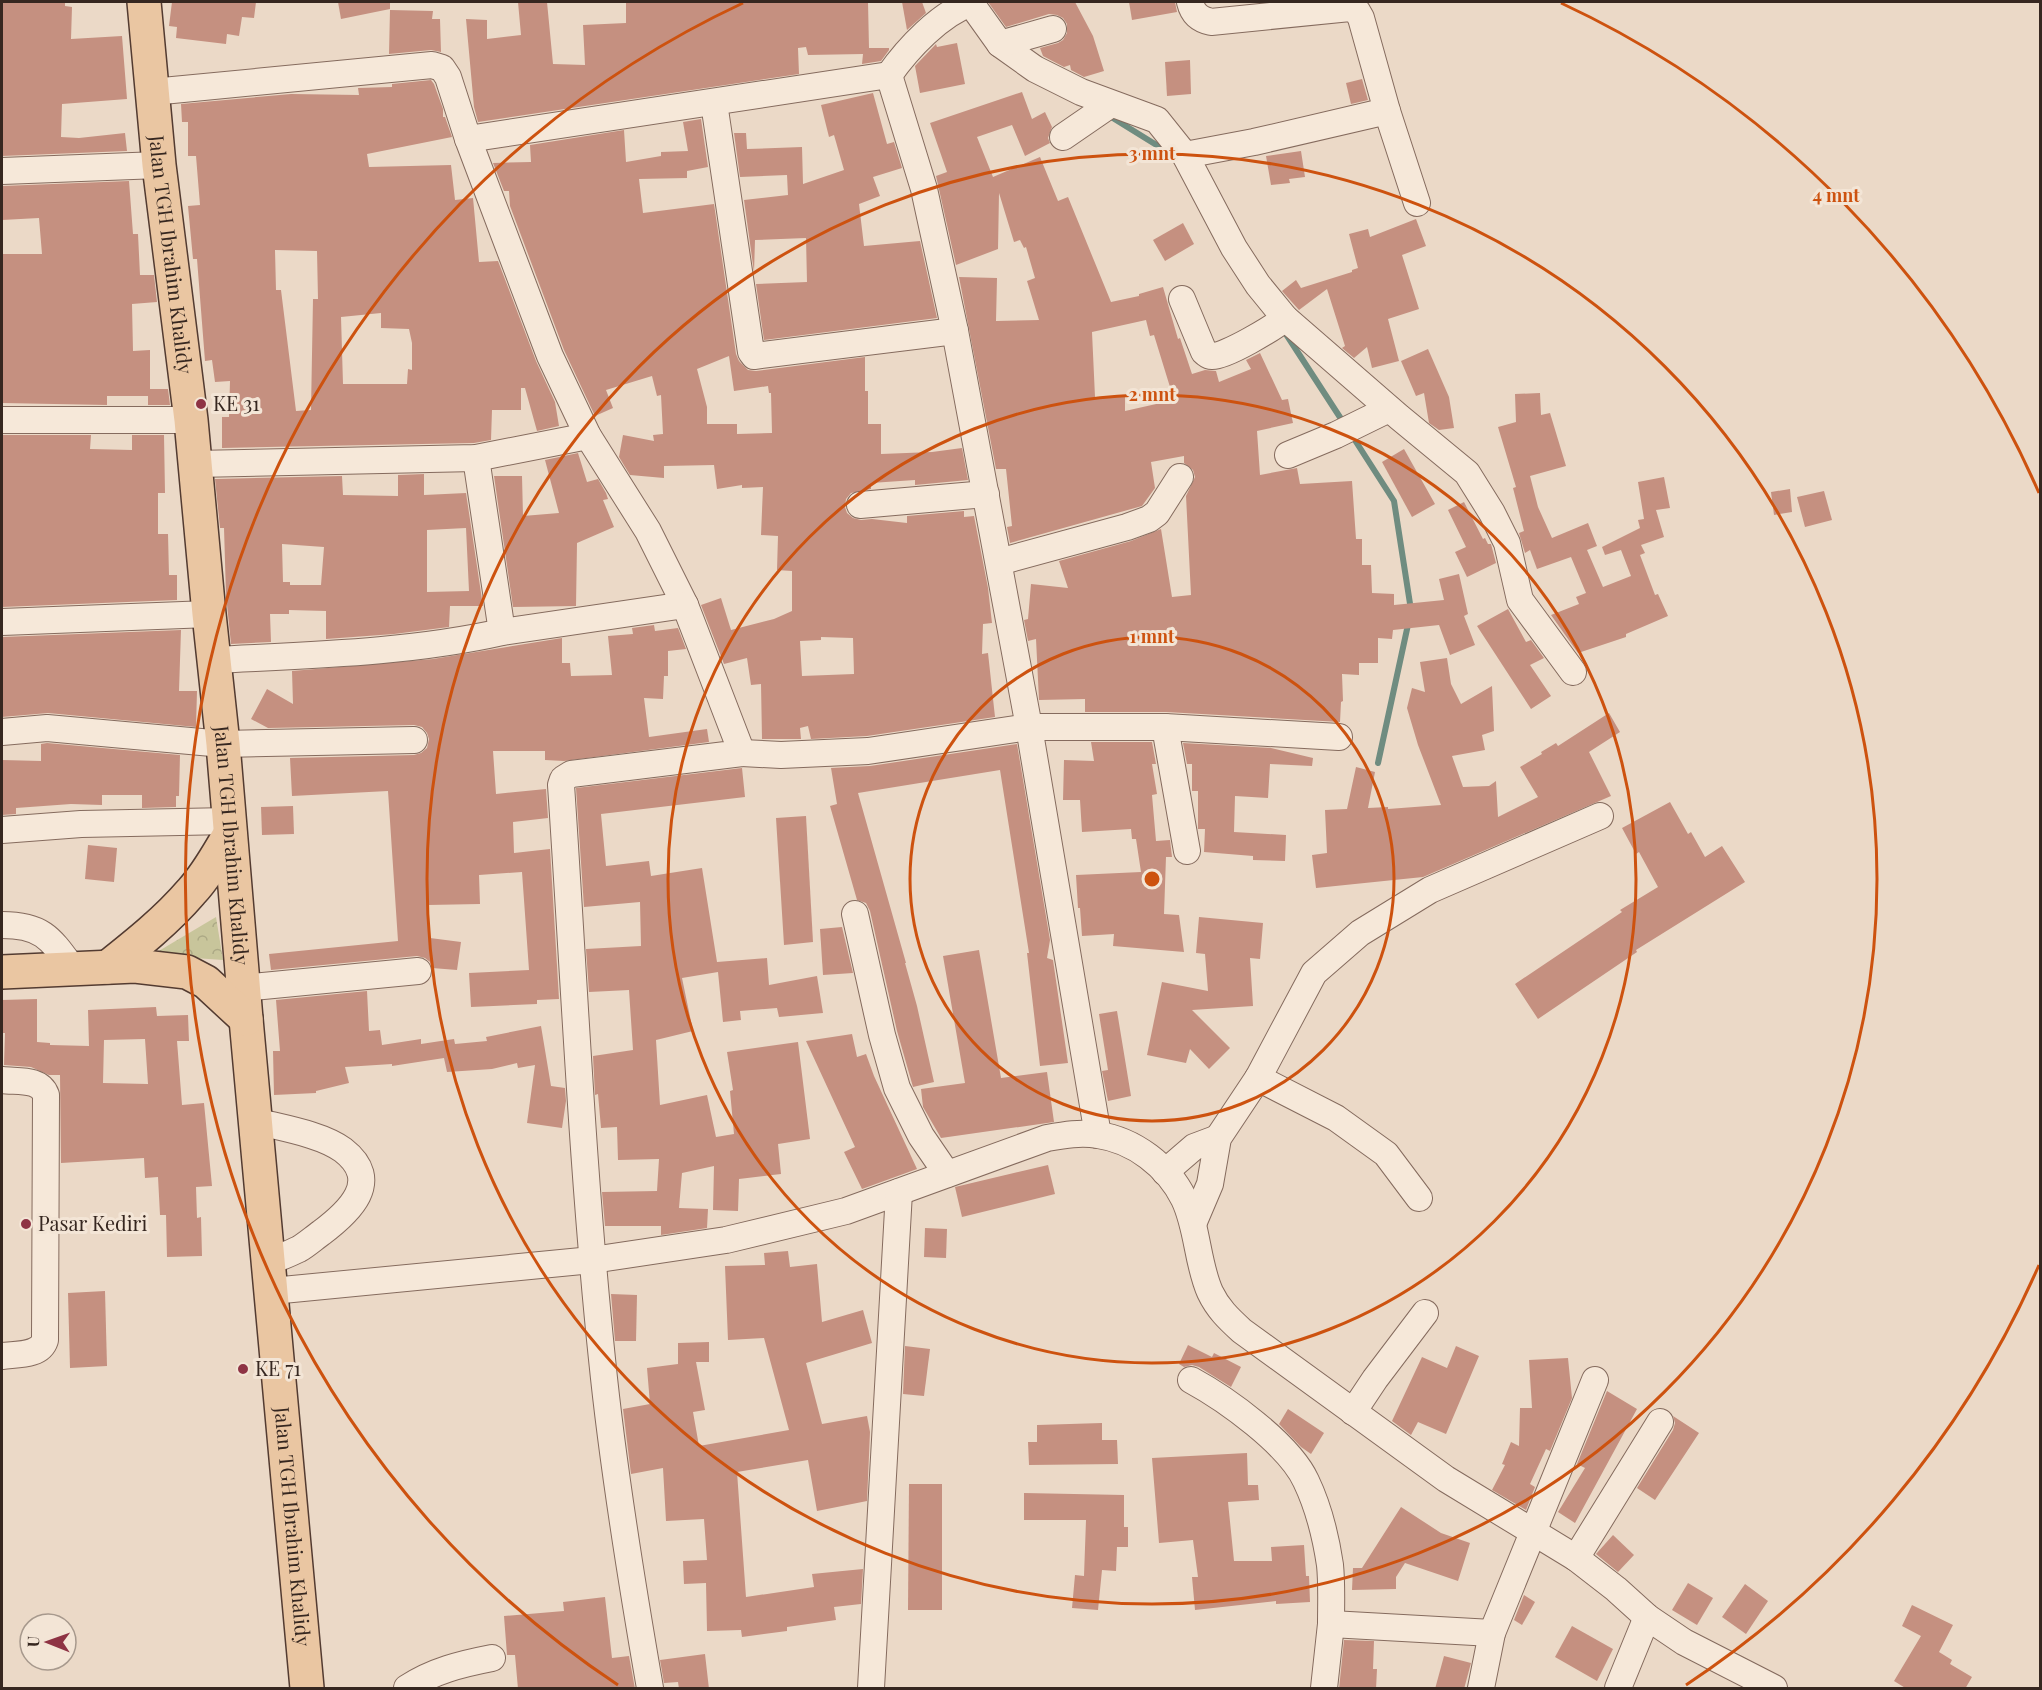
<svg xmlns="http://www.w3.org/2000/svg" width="2042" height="1690" viewBox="0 0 2042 1690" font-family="'Playfair Display',serif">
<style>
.park{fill:url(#park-crowns)}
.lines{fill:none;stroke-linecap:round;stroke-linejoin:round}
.stream{stroke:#6f8c80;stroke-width:6}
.building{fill:#c59080;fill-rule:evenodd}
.minor-casing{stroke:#856b5e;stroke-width:28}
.major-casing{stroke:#533b31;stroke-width:36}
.minor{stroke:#f6e8d9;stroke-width:26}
.major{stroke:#eac6a2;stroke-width:33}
.ring{fill:none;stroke:#cd520f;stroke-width:3}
.poi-dot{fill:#8e3344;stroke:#f3e5d6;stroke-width:2}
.labels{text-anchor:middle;stroke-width:6;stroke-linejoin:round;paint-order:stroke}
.street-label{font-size:20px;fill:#362720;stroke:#f3e5d6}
.poi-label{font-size:20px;fill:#362720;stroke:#f3e5d6;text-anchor:start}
.centre{fill:#cd520f;stroke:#f3e5d6;stroke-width:3}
.ring-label{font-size:18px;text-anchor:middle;font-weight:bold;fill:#cd520f;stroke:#f3e5d6;stroke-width:6;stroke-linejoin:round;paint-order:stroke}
</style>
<defs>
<pattern id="park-crowns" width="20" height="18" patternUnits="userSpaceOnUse" patternTransform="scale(1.5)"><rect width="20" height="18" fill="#c8c59b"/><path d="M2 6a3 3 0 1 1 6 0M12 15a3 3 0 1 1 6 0" fill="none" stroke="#aca985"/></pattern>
</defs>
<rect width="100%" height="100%" fill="#ebd9c7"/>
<path class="park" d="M216,917L223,960L152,955Z"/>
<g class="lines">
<g class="stream">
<path d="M1108,115L1171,154"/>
<path d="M1284,331L1345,425"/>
<path d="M1351,434L1394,501L1411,610"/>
<path d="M1378,763L1409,620"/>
</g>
</g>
<g class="building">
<path d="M2,2H65V6L72,7L71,39L122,36L127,99L62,104L61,137L79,138L125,133L127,151L2,156Z"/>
<path d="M172,2H256L254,18L242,17L239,36L227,34L226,44L176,38L177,27L169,26Z"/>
<path d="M338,2H390V9L341,19Z"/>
<path d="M518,2H547L553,64L585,65L583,25L626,23V2H868L869,48H889V50L881,61L862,64L863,54L808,55L806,47L798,48L799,74L478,122L474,107L466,19L487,20V39L521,35Z"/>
<path d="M902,2H922L926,13L907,30Z"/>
<path d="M988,2H1075L1093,36L1104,71L1084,77L1071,70L1070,65L1064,67L1043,56L1040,48L1058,43L1063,40L1067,33V24L1063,18L1057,15L1049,14L1006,27Z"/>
<path d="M1129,2H1175L1177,12L1132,20Z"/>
<path d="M390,10L433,11L432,19H440L441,52L431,50L389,54Z"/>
<path d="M957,43L965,84L920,93L915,66L936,44L937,47Z"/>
<path d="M1190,60L1191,94L1167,96L1165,62Z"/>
<path d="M1362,79L1368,100L1351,104L1346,83Z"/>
<path d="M431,80L434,84L443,109V117H445L452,137L367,154L369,167L451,165L455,200L473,198L479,262L498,261L536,361L555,402L559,426L537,431L525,388H521V410H492L491,440L474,443L222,448V417H229L230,381L215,382L212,360L205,361L197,259H193L188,206L200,205L196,156H188V122H182L181,104L291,94L359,95L358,88L392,87V84ZM275,250L317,251L318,299H313L311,410L296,411L281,290H276ZM381,313V328L409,329L412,343V370L408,369L407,384H343L341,317Z"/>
<path d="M1022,92L1032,119L1045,112L1052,127L1048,138L1050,143L1025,156L1012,125L977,137L993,177L1040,157L1058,201L1068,197L1111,302L1139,296V294L1163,287L1178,339L1180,338L1192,374L1205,370L1216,371L1219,382L1251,369L1246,360L1260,353L1282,400L1288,399L1293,423L1257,431L1260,475L1297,468L1300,484L1352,481L1356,539H1362V565H1371L1372,593L1394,594V605L1444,600L1439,579L1459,574L1468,614L1464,616L1475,645L1450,655L1439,625L1393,630L1392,639L1378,638V663H1359V675L1342,674L1343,701L1341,702L1340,722L1166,712H1085V699L1039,700L1036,639L1028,641L1024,620L1028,619L1031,584L1068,588L1059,561L1131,541L1161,529L1172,597L1191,595L1186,496L1195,477L1193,470L1184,463V456L1151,462L1155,488L1142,506L1010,543L1007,527L1012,526L1006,469H996L959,277L997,278L996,321L1039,320L1027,281L1035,278L1026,247L1024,248L1020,240L1014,242L999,193L998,249L956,265L936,176L947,172L930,123ZM1146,320L1150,336L1154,335L1174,400L1125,411V396L1095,397L1092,332Z"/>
<path d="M873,93L887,144L894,142L902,168L873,177L880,196L859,204L864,246L920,241L937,318L764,340L756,284L807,282L806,238L755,240L754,272L744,200L788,195L787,175L740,177L734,133H746L747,149L802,147L803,184L844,170L834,135L829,137L821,105Z"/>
<path d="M701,119L708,167L687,171V178L639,179L643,213L714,204L736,354L739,361L748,370L756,371L865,357V391H868V424H881V454L932,452L962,448L968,480L915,485V480L871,483V489L851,493L846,499L845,507L847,513L853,518L861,520L872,519L907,523V516L964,511V517L974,516L988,588L992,623L983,624L982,654L988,653L995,717L867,736L811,739L808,726L800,728L801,739H762L761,684L751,685L747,658L724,664L701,605L721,598L731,630L774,619L792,611V571L777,570L778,536L761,535L763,487L742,488V485L717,489L714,465L664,466V478L630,475L619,457L623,435L654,441L653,435L663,434L661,395L657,396L652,376L606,390L613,408L595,416L564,350L510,206L509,191H504L493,163L531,162L530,145L624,130L626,162L661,156V152L688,151L683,122ZM729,356L734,391L768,386L769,393H771L772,433L737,434V424H707V407L697,369ZM821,637L853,638L854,674L802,676L800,641L821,640Z"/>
<path d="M1301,151L1305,177L1289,179L1290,183L1271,185L1266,156Z"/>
<path d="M129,181L133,234H138L140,275H154L157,302L132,304L133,351L150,350V389H168L170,405H148V396H107V405L2,403V254H42L39,218L2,220V186Z"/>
<path d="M1416,219L1426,246L1402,255L1419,309L1388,319L1399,361L1372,368L1367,347L1354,358L1342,348L1345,346L1327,289L1299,310L1282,291L1296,280L1301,288L1352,272V270L1358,268L1349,234L1368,229L1370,237Z"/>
<path d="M1183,223L1194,244L1165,261L1153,240Z"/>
<path d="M1428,349L1449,397L1454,428L1439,430L1429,423L1424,393L1416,396L1401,361Z"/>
<path d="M1540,393L1541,415L1550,413L1566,466L1530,476L1538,507L1552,538L1588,523L1597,546L1587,550L1603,587L1631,576L1621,550L1605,555L1602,547L1640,528L1638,520L1644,519L1638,482L1664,477L1670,508L1656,510L1664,537L1641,545L1645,553L1640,555L1655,595L1658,594L1668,616L1626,634V637L1578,653L1551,615L1579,604L1576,597L1586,593L1571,557L1537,569L1530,550L1525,553L1519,533L1524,531L1513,488L1516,487L1498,427L1516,422L1515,394Z"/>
<path d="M2,435H91L90,449L132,450V435H164L165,493H158V534H168L169,575H177V600L2,607Z"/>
<path d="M1404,449L1435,504L1412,517L1382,462Z"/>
<path d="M578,453L587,482L598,479L606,493L608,499L603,500L614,527L577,543L576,606L513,607L494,476H522L523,516L559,513L545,460Z"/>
<path d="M424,474V495L466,493L483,606H450L449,627L394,634L326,639V611L289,610V614H270L271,642L231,644L226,595L224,528H220L215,479L342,476L343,495L398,496V475ZM466,528L469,591L427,592V530ZM282,544L324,547L321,585H290V582H283Z"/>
<path d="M1790,489L1792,512L1774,515L1771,492Z"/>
<path d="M1824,491L1832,520L1805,527L1797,497Z"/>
<path d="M1464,502L1483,539L1485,538L1488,544H1491L1496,563L1467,577L1455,552L1466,547L1448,510Z"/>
<path d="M1508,609L1526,642L1531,640L1544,658L1530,665L1551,696L1531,709L1477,626Z"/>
<path d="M654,625L655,631L678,628L686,649L668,651V676H664L663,699L644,698L649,737L707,729L709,742L564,761L545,760V751H493L496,794L546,789L548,818L513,822L514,853L550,849L559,999L537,1000V1004L471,1007L469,973L529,970L522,872L479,875L480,904L428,905L430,938L461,942L457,970L432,968L430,962L425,958L417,956L271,970L269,954L398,941L388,791L292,796L290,758L414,755L421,753L427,748L429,739L427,733L422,727L414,725L268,728L251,719L267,689L293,704L292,671L433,659L562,638V663H570L571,676L612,675L608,636L633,634L632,628Z"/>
<path d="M181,630L179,691H197L196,727L48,713L2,717V637Z"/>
<path d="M1447,658L1451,684L1461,704L1492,686L1494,731L1482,735L1485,750L1452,756L1463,787L1489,786L1496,781L1498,817L1538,797L1520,767L1542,754L1541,752L1556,743L1558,746L1609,713L1620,732L1589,752L1611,796L1423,877L1316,888L1312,855L1327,853L1325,810L1347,809L1356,767L1375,772L1368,808L1388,807V809L1441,805L1418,745L1407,708L1412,688L1425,692L1420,662Z"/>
<path d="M1091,742H1152L1156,764H1152L1157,794L1152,795L1156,841L1170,840L1172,857H1166L1164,914L1179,915L1184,952L1113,946L1114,934L1082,936L1080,908H1078L1076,875L1141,872L1136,839H1132L1131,829L1082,832L1080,800H1063L1064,760L1094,761Z"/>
<path d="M47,743L180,755L179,796H176V807L142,808V795H102V805L71,804L16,808V814L2,815V760L41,761V744Z"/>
<path d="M1183,743L1271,748L1313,758L1312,766L1270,764L1268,798L1235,796L1234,832L1286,835L1285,861L1253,860V856L1204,852L1205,829H1198V791H1192V764H1187Z"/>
<path d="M1017,744L1050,940L1047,958L1053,960L1068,1063L1040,1066L1027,953H1029L1000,770L858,793L906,963H905L917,1006L934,1082L913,1087L897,1031L870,911L866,903L857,900L830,806L837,804L831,768L870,766Z"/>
<path d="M742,768L745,797L601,814L606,866L649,861L651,876L702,868L717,962L767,958L769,985L817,976L823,1013L779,1017L777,1008L740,1011L741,1020L723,1022L718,972L682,978L693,1031L656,1040L660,1105L707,1095L716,1137L734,1134L730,1091L733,1090L727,1052L798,1042L810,1139L778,1144L781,1174L739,1179L738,1211L713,1210L714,1166L682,1173L679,1208L708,1209L707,1228L661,1235V1226H605L602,1192L657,1191L659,1159L618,1160L617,1127L601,1128L598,1094L595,1095L593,1056L633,1050L629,990L589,992L586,949L641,946L640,902L584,907L576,788Z"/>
<path d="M1670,802L1688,834L1691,832L1705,857L1722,846L1745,882L1636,950L1637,952L1538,1019L1515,984L1622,912L1620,910L1658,887L1639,852L1636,854L1622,828Z"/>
<path d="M293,806L294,834L262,835L261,807Z"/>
<path d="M806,816L813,942L784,945L776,818Z"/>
<path d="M88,845L117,848L114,882L85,879Z"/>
<path d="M1199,917L1263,923L1260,959L1250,958L1253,1006L1192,1010L1230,1048L1209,1069L1190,1049L1186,1063L1147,1055L1162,982L1208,991L1205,954L1196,953Z"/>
<path d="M842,927L853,973L823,975L820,929Z"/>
<path d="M979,950L1001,1078L1047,1072L1054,1122L941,1138L923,1107L921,1089L965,1083L943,956Z"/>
<path d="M367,991L369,1031L380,1030L382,1045L421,1039V1044L454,1039L455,1044L487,1041L486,1037L541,1026L551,1086L565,1088L566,1101L562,1128L527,1123L535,1065L518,1068L517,1063L492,1069L447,1072L444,1058L392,1066V1064L345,1067L349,1083L316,1091V1093L274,1095L273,1051H280L276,1000Z"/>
<path d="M37,999V1042L50,1043V1045L89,1046L88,1010L156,1007L157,1016L188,1015L189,1041H177L182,1105L204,1103L212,1186L196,1187L197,1218L201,1217L202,1256L167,1257L166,1215H160L158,1177L145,1178L144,1158L61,1163L60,1075H49L31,1067L4,1065L5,1033H2V1000ZM145,1039L148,1084L103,1083L104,1040Z"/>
<path d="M1117,1011L1131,1096L1108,1101L1102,1071L1108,1070L1099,1014Z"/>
<path d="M852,1034L857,1057L866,1054L874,1076L917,1169L862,1189L844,1152L855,1147L806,1041Z"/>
<path d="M1048,1165L1055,1194L962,1217L955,1187Z"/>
<path d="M925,1228L947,1229L946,1258L924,1257Z"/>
<path d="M788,1251L790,1267L817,1264L822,1322L863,1310L872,1343L806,1363L822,1424L867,1416L870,1432L867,1501L817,1511L808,1460L737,1472L746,1597L814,1587L812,1574L863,1569L861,1604L834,1607L836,1620L787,1627V1631L742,1637L741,1630L707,1631L706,1583L684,1584L683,1561L707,1560L704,1519L666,1521L663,1468L631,1474L623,1409L650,1404L647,1368L678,1364V1343L709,1342V1362H696L705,1410L693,1412L699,1446L789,1430L764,1338L728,1340L725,1266L765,1265L764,1253Z"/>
<path d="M105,1291L107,1366L70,1368L68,1293Z"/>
<path d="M611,1294L637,1295L636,1341H615Z"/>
<path d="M1188,1345L1212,1357L1214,1353L1241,1367L1231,1387L1199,1367L1192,1365L1184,1367L1179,1364Z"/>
<path d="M905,1346L930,1349L924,1396L903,1394Z"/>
<path d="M1456,1346L1479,1356L1446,1434L1418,1422L1411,1435L1392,1421L1422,1357L1447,1368Z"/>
<path d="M1568,1358L1572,1398L1550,1451L1546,1449L1530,1484L1535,1487L1526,1510L1492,1490L1505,1465L1502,1464L1511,1442L1519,1446L1520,1408H1532L1529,1360Z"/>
<path d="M1607,1391L1637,1409L1575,1523L1558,1512L1585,1468L1577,1464Z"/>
<path d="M1288,1409L1324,1433L1311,1454L1301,1447L1279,1424Z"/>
<path d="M1673,1416L1699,1433L1655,1500L1637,1488L1673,1430L1675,1423Z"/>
<path d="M1102,1423V1440H1117L1118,1464L1029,1465L1028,1442H1037V1425Z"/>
<path d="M1247,1453L1248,1485H1258L1259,1500L1228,1502L1234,1561H1272L1271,1547L1304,1545L1306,1576H1309L1310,1602L1276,1604V1601L1195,1610L1192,1577H1198L1193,1540L1159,1543L1152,1458Z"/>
<path d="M909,1484H942V1610H908Z"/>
<path d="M1024,1493L1124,1495V1527H1128V1547H1117L1116,1571L1102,1570L1098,1610L1072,1608L1075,1575L1084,1576L1086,1520H1024Z"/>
<path d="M1401,1507L1441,1533L1470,1543L1458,1581L1405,1563L1396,1577V1589L1352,1590L1353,1568H1362Z"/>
<path d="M1613,1535L1634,1555L1618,1572L1596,1554Z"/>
<path d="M1688,1583L1713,1598L1697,1625L1672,1610Z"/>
<path d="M1745,1584L1768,1601L1746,1634L1722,1617Z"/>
<path d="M1524,1595L1535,1602L1522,1625L1514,1620Z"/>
<path d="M605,1597L612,1658L629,1656L635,1689H518L515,1655H507L504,1616L564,1611L563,1602Z"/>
<path d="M1912,1605L1953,1625L1939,1652L1952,1660L1950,1664L1972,1677L1965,1689H1907L1894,1681L1921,1636L1902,1626Z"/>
<path d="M1572,1626L1613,1649L1597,1681L1555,1657Z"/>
<path d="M1344,1640L1374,1641L1373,1669H1377L1376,1689H1339Z"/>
<path d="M705,1654L709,1689H679L678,1682L664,1683L660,1660Z"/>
<path d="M1444,1656L1471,1663L1464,1689H1435Z"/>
</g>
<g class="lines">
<g class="minor-casing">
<g id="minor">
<path d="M970,2L1000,44L1035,69L1081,92L1157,120L1185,155L1234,248L1258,285L1285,318L1399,417L1467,473L1492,513L1507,543L1520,600L1573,672"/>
<path d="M1190,2C1193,14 1199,19 1211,22L1350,8L1357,11L1361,18L1387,111L1417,203"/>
<path d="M1000,44L1053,29"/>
<path d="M889,75C908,48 940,14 971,3"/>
<path d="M152,92L432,65L442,68L448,77L468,139L550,356L588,436L648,531L685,605L742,753L571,774L563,779L561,785C574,976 582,1168 602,1359C613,1469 631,1579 650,1688"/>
<path d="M714,103L751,352L754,356L955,331"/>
<path d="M1063,137L1111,104"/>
<path d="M468,139L889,75L924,189L955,331L1029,727L1098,1135"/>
<path d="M1185,155L1254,142L1387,111"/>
<path d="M2,171L159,165"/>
<path d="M1182,299L1204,352C1207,354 1208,356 1212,356C1225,357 1275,327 1285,318"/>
<path d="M2,420H191"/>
<path d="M1288,455L1336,435L1389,409"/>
<path d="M476,458L502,632"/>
<path d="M195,464L476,458L588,436"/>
<path d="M860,505L986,494"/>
<path d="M999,562L1127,527L1149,519L1157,513L1180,477"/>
<path d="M2,622L209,614"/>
<path d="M214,660C309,655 409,653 502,632L685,605"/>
<path d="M1165,727L1187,851"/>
<path d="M2,732L47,728L223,744L414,740"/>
<path d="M742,753L781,755L868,751L1029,727H1165L1339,737"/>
<path d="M2,830L81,824L229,821"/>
<path d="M855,914L882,1035L897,1088L921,1136L947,1174"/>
<path d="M2,925C43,925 51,939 73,969"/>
<path d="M243,988L418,971"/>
<path d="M1258,1078L1336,1118L1386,1154L1419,1198"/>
<path d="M2,1080C18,1082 40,1078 46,1095L45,1340C40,1356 17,1354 2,1356"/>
<path d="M255,1121C282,1128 321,1134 343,1150C383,1181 349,1212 321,1233C314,1238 306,1245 299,1249C289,1254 278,1258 269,1262"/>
<path d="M1165,1172L1194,1147L1218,1138"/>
<path d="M1193,1224L1210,1184L1218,1138L1258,1078L1314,973L1360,933L1430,890L1600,816"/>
<path d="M272,1291L592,1260L726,1240L846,1211L1047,1138C1064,1135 1081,1132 1098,1135C1134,1140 1168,1166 1184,1199C1198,1228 1197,1263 1210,1292C1218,1309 1229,1319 1242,1331L1446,1479L1576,1558L1616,1589L1647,1617L1684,1642L1774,1688"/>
<path d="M1191,1380C1226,1399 1289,1444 1306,1481C1318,1506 1326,1538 1330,1565C1332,1584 1331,1605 1331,1624L1492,1633"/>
<path d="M1353,1412L1375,1379L1425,1313"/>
<path d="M1576,1558L1660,1422"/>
<path d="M407,1688C433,1671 461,1664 492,1658"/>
<path d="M871,1688L899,1192"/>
<path d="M1324,1688L1331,1624"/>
<path d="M1481,1688L1492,1633L1595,1380"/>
<path d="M1618,1688L1647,1617"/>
</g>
</g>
<g class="major-casing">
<g id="major">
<path id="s1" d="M144,2L159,165L191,420L209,614L223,744L246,1019L307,1688"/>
<path d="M108,967C137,944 167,920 191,892C207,875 218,854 230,834"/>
<path d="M2,972L135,966L187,972L206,982L246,1019"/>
</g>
</g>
<use href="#minor" class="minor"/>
<use href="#major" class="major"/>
</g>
<g class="ring">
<circle cx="1152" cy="879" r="242"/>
<circle cx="1152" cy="879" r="484"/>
<circle cx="1152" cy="879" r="725"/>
<path d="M2039 1265A967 967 0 0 1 1686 1685M618 1685A967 967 0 0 1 743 3M1561 3A967 967 0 0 1 2039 493"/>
</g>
<g class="poi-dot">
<circle cx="201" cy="404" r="6"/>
<circle cx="26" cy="1224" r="6"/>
<circle cx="243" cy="1369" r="6"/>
</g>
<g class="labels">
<g class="street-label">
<text dy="7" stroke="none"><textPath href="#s1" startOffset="254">Jalan TGH Ibrahim Khalidy</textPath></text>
<text dy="7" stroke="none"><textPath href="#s1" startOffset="848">Jalan TGH Ibrahim Khalidy</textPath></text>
<text dy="7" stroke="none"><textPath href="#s1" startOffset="1532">Jalan TGH Ibrahim Khalidy</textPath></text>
</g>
<g class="poi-label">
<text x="213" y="411">KE 31</text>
<text x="38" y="1231">Pasar Kediri</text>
<text x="255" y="1376">KE 71</text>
</g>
</g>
<circle cx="1152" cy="879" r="9" class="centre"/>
<g class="ring-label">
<text x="1152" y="160">3 mnt</text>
<text x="1836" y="202">4 mnt</text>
<text x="1152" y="401">2 mnt</text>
<text x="1152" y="643">1 mnt</text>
</g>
<rect width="2042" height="1690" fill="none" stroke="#362720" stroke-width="6"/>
<g transform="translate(48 1642) rotate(271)"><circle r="28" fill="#f3e5d6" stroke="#a7998d" stroke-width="1.5"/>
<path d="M0-4.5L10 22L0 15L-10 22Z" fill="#8e3344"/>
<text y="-9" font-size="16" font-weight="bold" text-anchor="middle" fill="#362720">U</text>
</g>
</svg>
